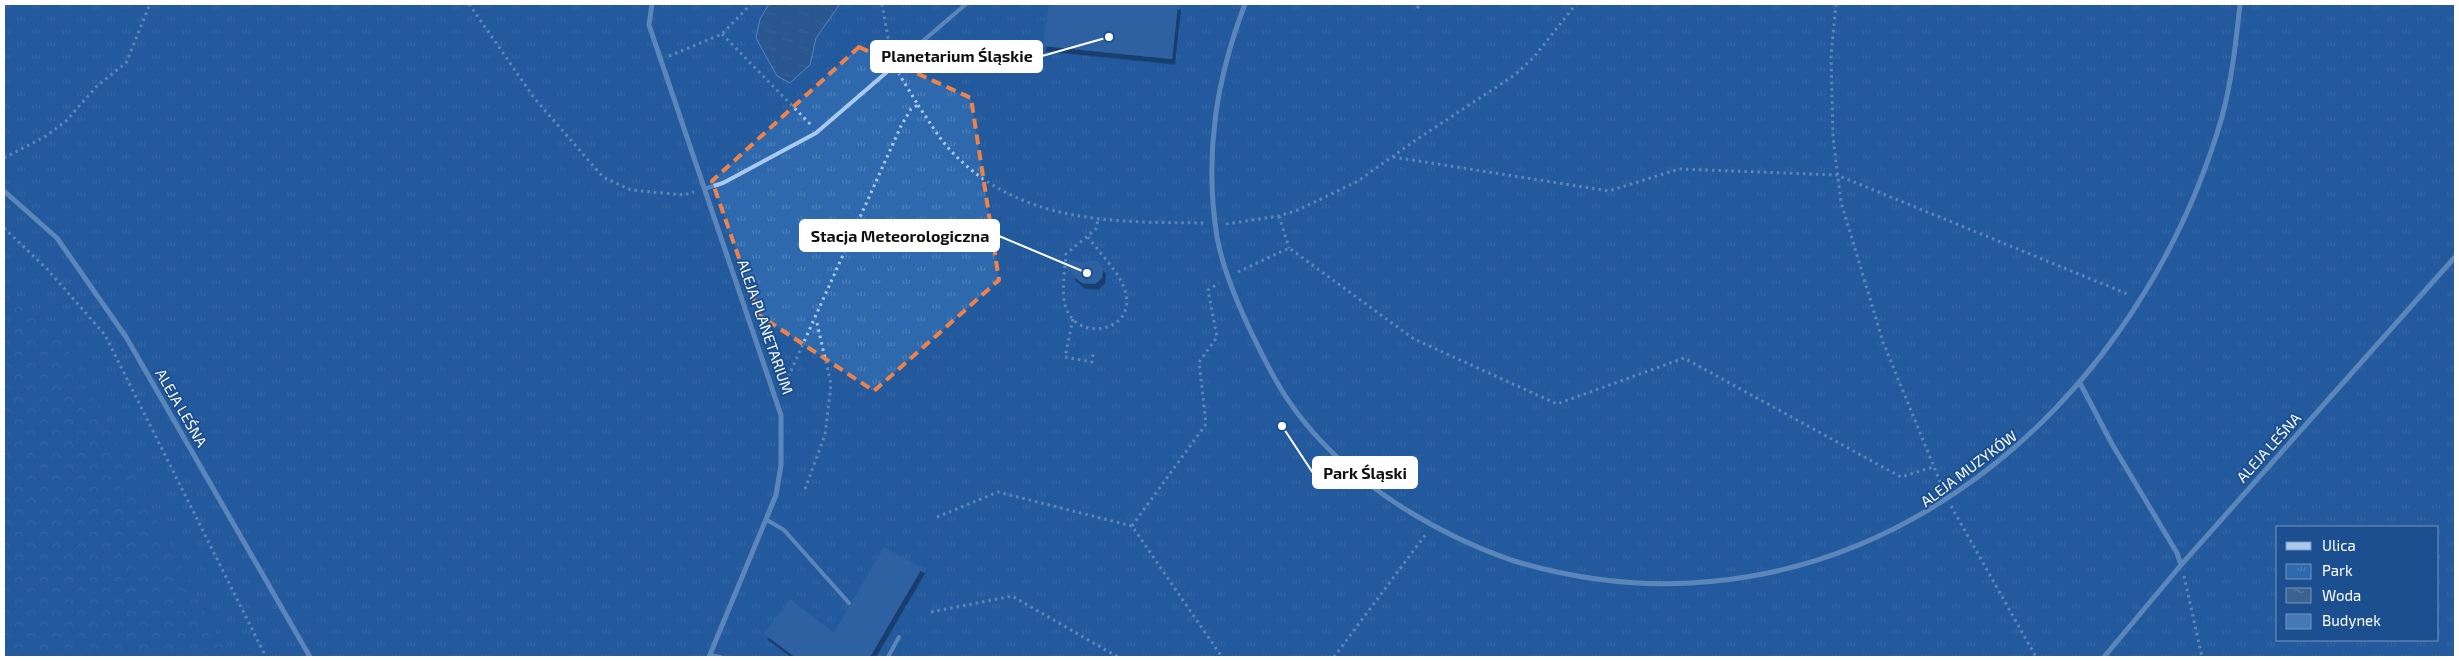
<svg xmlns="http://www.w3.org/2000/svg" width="2459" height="661" viewBox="0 0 2459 661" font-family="'Exo 2',sans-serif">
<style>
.forest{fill:url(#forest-crowns)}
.park{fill:url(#park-tufts);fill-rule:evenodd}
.water{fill:url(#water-ripples);stroke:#9cc4f0}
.building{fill:#4478b7;filter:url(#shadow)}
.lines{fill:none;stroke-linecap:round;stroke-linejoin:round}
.path{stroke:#a9c9ee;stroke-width:3;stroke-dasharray:2.5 4;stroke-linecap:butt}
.lane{stroke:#a9c9ee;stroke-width:4}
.street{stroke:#a9c9ee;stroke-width:5}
.marked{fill:none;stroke:#ee8249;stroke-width:4;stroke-dasharray:10 6;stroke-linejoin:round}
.labels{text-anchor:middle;stroke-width:4;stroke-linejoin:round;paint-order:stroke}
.street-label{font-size:15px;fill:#fff;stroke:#1b4f8f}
.leader{fill:none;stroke:#fff;stroke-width:2}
.callout-dot{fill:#fff;stroke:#1b4f8f;stroke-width:2}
.callout{fill:#fff;stroke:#fff;stroke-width:2}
.callout-label{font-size:16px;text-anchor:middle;font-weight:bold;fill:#111}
</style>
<defs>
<pattern id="forest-crowns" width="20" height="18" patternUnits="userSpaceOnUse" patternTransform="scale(1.25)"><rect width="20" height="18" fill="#2e69ad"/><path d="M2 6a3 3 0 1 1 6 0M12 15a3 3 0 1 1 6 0" fill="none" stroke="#4d80b9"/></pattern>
<pattern id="park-tufts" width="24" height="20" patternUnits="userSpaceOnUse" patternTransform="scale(1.25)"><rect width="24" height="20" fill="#2e69ad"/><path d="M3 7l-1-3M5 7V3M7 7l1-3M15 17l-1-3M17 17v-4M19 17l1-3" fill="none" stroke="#4d80b9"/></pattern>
<pattern id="water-ripples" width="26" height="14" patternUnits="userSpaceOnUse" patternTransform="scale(1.25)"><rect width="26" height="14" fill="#3c6290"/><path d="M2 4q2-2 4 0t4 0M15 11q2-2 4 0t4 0" fill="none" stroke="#597aa1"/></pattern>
<filter id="shadow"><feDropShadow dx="3" dy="5.5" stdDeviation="0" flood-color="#0009"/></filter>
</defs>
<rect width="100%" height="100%" fill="#1b4f8f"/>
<path class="forest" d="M4,204L302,657H4Z"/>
<path class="park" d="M4,4H2455V657H229L55,325L4,291ZM2278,527H2438V640H2278Z"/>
<path class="water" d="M769,4H840L816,38L810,65L790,83L777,76L756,38L760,19Z"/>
<g class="building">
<path d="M1049,4H1178L1172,59L1043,46Z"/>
<path d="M1068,259L1081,263L1093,260L1097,261L1103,269L1102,278L1095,284L1082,283L1073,276Z"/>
<path d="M884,547L922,568L870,657H795L764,634L790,599L834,633Z"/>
</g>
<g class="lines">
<g class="path">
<path d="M469,4L535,99L603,177L631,190L684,195L694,192"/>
<path d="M882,4L891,55"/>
<path d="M1836,4L1831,56L1833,137L1841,202L1883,342L1943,489"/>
<path d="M1417,8L1421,4"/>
<path d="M722,34L812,126"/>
<path d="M669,56L722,34L751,4"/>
<path d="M918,105C929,121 938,137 951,151C1020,224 1112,222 1204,223"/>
<path d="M1393,157L1609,191L1679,169L1837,175L2130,295"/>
<path d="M4,158L46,136L66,121L97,86L126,63L150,4"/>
<path d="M1279,216L1289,248"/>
<path d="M1226,224L1279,216L1298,210L1358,181L1413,142L1516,74L1534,57L1576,4"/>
<path d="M4,228L48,270L105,335L266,657"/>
<path d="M1088,237C1100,254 1121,273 1126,294C1135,334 1070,344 1064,300C1062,285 1065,269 1066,254L1096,229L1098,219"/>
<path d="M1238,272L1289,248L1414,339L1557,404L1684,358L1901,477L1933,467"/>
<path d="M1073,319L1065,357L1092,362L1093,354"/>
<path d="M781,387L785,384L901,126L911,109L918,105L899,74"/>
<path d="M805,489L825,435L831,384L816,319"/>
<path d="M1951,506L2036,657"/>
<path d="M937,517L998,492L1132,526L1222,657"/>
<path d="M1132,526L1206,424L1199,362L1217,337L1208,290L1219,283"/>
<path d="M2184,576L2202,657"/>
<path d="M931,612L1012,596L1118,657"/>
<path d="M1334,657L1426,534"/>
</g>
<g class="lane">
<path d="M704,189L723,183L816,133L966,4"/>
<path d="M767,520L784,530L849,603"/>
<path d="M710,655L720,657"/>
<path d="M888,657L899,637"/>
</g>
<g class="street">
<path d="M652,4L649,25L781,415V465L776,495L709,657"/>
<path d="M1245,4C1216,80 1204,155 1217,237C1223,270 1238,305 1253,336C1267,365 1281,393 1302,419C1353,484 1434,533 1511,560C1842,661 2133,424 2222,117C2232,80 2236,41 2240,4"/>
<path d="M4,191L57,238L126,337L310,657"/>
<path d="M2081,385L2112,444L2177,553L2181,565"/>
<path d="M2104,657L2181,565L2455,257"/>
</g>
</g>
<path d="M0 0H2459V661H0ZM859,47L971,98L999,280L874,391L759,315L712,181Z" fill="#1b4f8f" fill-opacity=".55" fill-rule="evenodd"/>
<path class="marked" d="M859,47L971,98L999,280L874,391L759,315L712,181Z"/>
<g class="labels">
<g class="street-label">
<text transform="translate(765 327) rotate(71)" y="5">ALEJA PLANETARIUM</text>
<text transform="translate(181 408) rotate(60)" y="5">ALEJA LEŚNA</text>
<text transform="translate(2269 448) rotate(-48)" y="5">ALEJA LEŚNA</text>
<text transform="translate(1969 469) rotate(-37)" y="5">ALEJA MUZYKÓW</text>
</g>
</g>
<path class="leader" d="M1109 37L1042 56M1087 273L999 236M1282 426L1313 473"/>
<g class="callout-dot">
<circle cx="1109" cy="37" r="5"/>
<circle cx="1087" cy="273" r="5"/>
<circle cx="1282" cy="426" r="5"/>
</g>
<g class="callout">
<rect x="871" y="41" width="171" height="31" rx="5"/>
<rect x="800" y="220" width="199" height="31" rx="5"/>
<rect x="1313" y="457" width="104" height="31" rx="5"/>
</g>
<g class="callout-label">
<text x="957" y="62">Planetarium Śląskie</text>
<text x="900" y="242">Stacja Meteorologiczna</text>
<text x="1365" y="479">Park Śląski</text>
</g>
<rect width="2459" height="661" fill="none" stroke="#ffffff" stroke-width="10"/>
<rect x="2276" y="526" width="162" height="115" fill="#1b4f8f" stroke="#7695bc"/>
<rect x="2286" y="542" width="25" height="8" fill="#a9c9ee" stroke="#7695bc"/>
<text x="2322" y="551" font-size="15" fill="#ffffff">Ulica</text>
<rect x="2286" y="564" width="25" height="15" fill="url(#park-tufts)" stroke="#7695bc"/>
<text x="2322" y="576" font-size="15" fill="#ffffff">Park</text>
<rect x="2286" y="588" width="25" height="15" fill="url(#water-ripples)" stroke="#7695bc"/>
<text x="2322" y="601" font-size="15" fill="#ffffff">Woda</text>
<rect x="2286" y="614" width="25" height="15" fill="#4478b7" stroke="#7695bc"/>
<text x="2322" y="626" font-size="15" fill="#ffffff">Budynek</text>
</svg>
